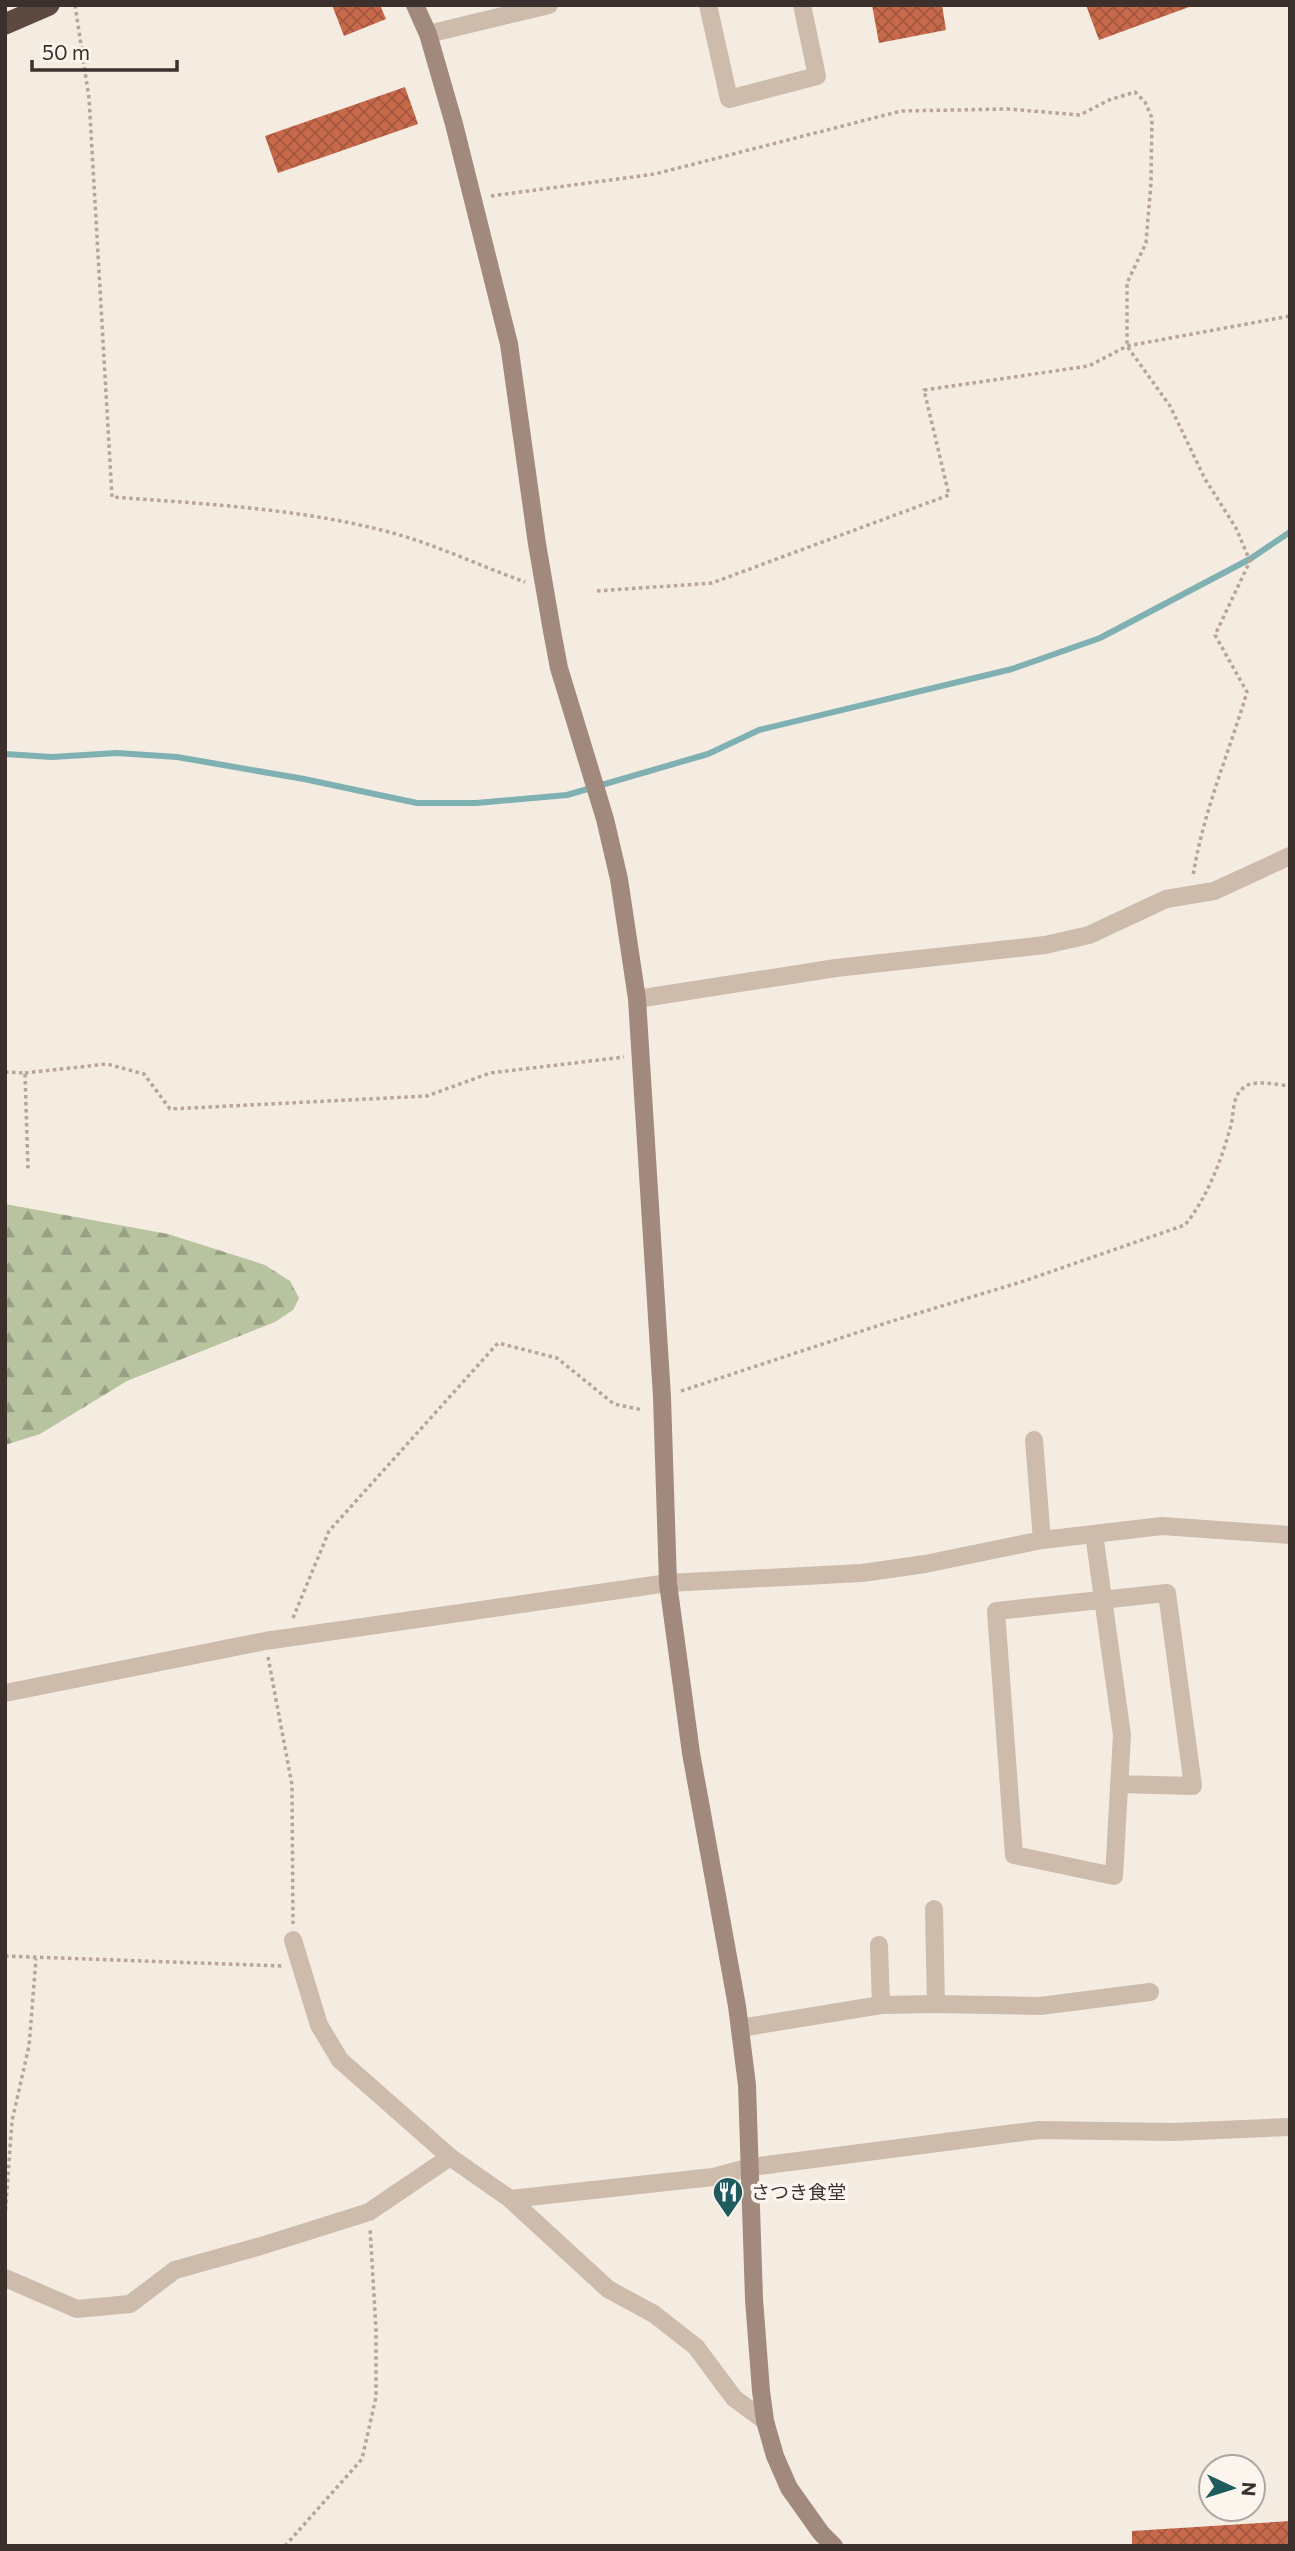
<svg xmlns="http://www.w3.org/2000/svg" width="1295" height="2551" viewBox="0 0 1295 2551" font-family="Commissioner,'Noto Sans JP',sans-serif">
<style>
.forest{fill:url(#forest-firs)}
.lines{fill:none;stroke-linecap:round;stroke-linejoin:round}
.stream{stroke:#7fb0b2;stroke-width:6}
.building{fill:url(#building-cross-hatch)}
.path{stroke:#b9a596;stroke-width:3.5;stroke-dasharray:3.5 3.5;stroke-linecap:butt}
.street{stroke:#cdbbac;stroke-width:18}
.secondary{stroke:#a18a7d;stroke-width:18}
.highway{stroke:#5c4a42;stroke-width:21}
.labels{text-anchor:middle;stroke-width:7;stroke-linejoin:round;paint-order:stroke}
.poi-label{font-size:19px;fill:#3b302b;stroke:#fbf5ee;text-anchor:start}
</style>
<defs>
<pattern id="forest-firs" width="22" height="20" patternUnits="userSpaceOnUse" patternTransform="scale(1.75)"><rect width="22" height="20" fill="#b8c4a0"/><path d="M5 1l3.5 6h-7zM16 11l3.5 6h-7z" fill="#97a083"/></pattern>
<pattern id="building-cross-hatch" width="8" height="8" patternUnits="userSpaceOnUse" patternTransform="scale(1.75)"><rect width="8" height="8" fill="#c8694b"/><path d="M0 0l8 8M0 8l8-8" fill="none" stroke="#a4573f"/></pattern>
</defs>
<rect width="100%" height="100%" fill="#f4ebe1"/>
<path class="forest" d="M5,1204L168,1234L265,1265L290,1281L299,1298L293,1310L275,1322L127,1381L40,1434L5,1445Z"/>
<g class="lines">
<path class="stream" d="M5,754L52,757L117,753L177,757L304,779L417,803H476L567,795L708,754L759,730L1012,669L1100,638L1250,559L1290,532"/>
</g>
<g class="building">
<path d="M332,5H380L386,19L344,36Z"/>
<path d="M872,5H942L946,30L879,43Z"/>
<path d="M1086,5H1188L1189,7L1099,40Z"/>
<path d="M405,87L418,124L278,173L265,136Z"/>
<path d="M1290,2521V2546H1132V2531Z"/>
</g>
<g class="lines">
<g class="path">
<path d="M75,5L89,98L112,497C204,504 298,508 389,532C435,544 480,566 525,582"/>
<path d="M491,196L655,174L901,111L1008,109L1080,115L1109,100L1135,92L1145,102L1152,118L1151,183L1146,243L1127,283V346L1170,406L1205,479L1236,528L1250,561L1215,635L1247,692C1229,753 1203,812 1193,876"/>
<path d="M597,591L712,583L949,495L924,390L1089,366L1127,346L1290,316"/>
<path d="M5,1072L25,1073L28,1169"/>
<path d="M25,1073L107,1064L144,1074L170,1109L427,1096L490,1073L624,1057"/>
<path d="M681,1391L886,1323L1024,1281L1185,1225C1207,1198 1222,1159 1231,1125C1234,1113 1232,1098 1242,1089C1252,1078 1276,1085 1290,1086"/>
<path d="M293,1618L329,1531L498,1343L557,1358L614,1404L643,1410"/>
<path d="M268,1657L292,1785L293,1924"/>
<path d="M5,1956L284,1966"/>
<path d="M5,2217L12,2121L29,2046L36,1959"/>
<path d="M285,2546L362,2459L376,2397V2329L370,2228"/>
</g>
<g class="street">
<path d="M708,5L729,99L817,76L802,5"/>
<path d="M428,34L549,5"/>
<path d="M637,999L836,968L1045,945L1089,935L1166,899L1214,891L1290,856"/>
<path d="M1034,1440L1042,1540"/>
<path d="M1094,1534L1122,1735L1114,1876L1014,1855L996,1611L1167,1593L1193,1786L1119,1784"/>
<path d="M5,1693L265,1641L668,1583L862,1573L925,1564L1042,1540L1162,1526L1290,1535"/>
<path d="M293,1940L319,2025L340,2060L450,2157L510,2199L608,2289L654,2314L696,2347L734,2398L765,2421"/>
<path d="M879,1945L881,2005"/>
<path d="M932,2004L1040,2006L1150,1992"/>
<path d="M740,2028L881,2005L936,2004L934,1909"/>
<path d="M510,2199L713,2177L751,2167L1039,2130L1173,2132L1290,2127"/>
<path d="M5,2278L77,2309L130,2304L175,2270L261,2246L369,2212L450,2157"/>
</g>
<path class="secondary" d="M415,5L428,34L454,124L509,344L537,544L552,631L559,668L605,819L619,879L637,999L662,1397L668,1583L691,1753L737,2006L747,2085L754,2299L761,2391L765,2421L775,2456L789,2488L821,2533L834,2546"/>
<path class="highway" d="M5,24L49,5"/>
</g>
<defs>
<g id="restaurant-pin" transform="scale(1.575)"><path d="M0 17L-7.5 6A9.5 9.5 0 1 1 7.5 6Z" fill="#1f5a5e" stroke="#fbf5ee"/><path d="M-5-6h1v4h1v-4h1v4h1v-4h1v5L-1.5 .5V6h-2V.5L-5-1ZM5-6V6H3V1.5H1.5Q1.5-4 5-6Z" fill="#fff"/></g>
</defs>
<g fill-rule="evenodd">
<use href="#restaurant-pin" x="728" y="2192"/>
</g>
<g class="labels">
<g class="poi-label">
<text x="751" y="2199">さつき食堂</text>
</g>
</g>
<rect width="1295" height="2551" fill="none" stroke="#3b302b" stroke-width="14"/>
<g transform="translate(1232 2488) rotate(94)"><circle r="33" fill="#fbf5ee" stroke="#aea6a0" stroke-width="2"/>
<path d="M0-5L12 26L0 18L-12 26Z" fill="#1f5a5e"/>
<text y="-10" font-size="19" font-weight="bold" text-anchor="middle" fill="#3b302b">N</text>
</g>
<path d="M32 60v10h145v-10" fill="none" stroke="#3b302b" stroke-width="3.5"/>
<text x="42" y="60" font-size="21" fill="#3b302b" stroke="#fbf5ee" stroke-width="5" paint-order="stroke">50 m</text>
</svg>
